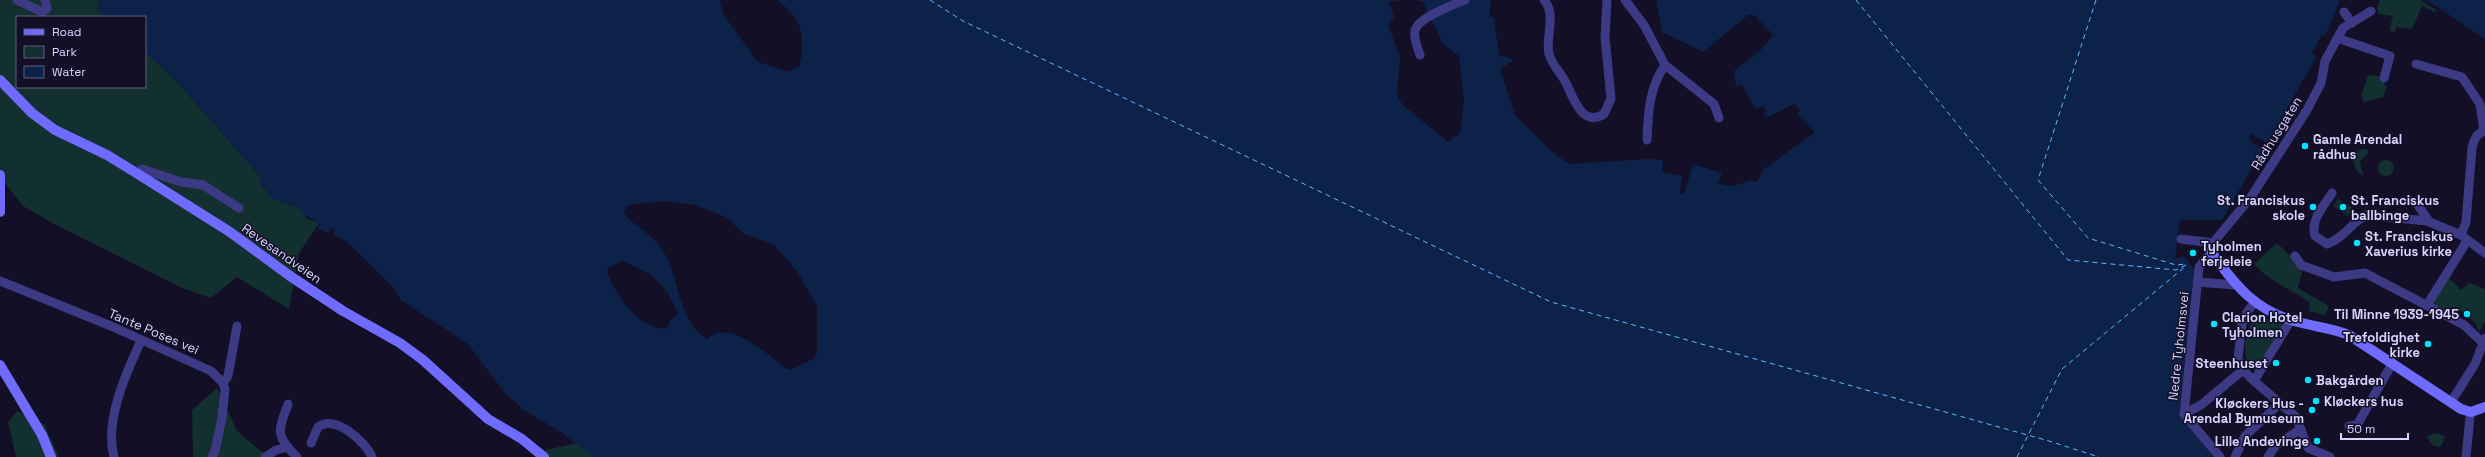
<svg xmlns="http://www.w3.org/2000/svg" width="2485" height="457" viewBox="0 0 2485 457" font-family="'Space Grotesk',sans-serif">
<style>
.green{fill:#12302f}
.water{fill:#0c2248;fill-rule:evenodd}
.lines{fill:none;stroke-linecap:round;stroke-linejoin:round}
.ferry{stroke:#62b6ff;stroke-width:1;stroke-dasharray:5 4;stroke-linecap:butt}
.street{stroke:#3d3a85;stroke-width:9}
.secondary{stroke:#6f6bff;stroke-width:10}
.poi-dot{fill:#00e5ff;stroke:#130f26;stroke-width:1.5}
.labels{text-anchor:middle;stroke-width:3;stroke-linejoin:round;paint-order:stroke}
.street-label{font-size:13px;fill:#d9d4ff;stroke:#130f26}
.poi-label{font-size:13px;font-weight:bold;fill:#d9d4ff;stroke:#130f26;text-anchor:start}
</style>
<rect width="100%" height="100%" fill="#130f26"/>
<g class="green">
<path d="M0,0H100L97,9L106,17H17V87H145V51L178,83L259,175L263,190L266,188L271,198L302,209L306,218L319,223L299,253L289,309L237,277L211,298L182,288L56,225L23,206L0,177Z"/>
<path d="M2380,0H2421L2436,10L2435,12L2422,6L2412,29L2396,27L2395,32L2389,31L2393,16L2378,14L2377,8Z"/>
<path d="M2368,75L2386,77L2384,85L2387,86L2383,97L2363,102V98L2361,96Z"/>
<path d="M2362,149H2367L2369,153L2360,161L2363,176L2357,171L2353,162L2357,152Z"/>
<circle cx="2386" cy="168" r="8"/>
<path d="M2338,199L2353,208L2348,216L2333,206Z"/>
<path d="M2277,243L2303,268L2298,288L2329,306L2325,315L2309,311L2310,303C2291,289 2270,282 2254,264Z"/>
<path d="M2448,277L2461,290L2469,283L2485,289V321L2479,332L2476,324L2465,312L2432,307L2433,298Z"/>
<path d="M2261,317L2286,326L2256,373C2241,359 2244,344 2250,325Z"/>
<path d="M217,388L237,431L268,457H193L192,410Z"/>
<path d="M17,411L44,424L59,457H16L8,422Z"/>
<path d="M2438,433L2445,437L2441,446C2433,448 2430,443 2427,436Z"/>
<path d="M576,443L594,457H535L546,450Z"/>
</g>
<g class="water">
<path d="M100,0H720L723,14L758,62L788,72L799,66C803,54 804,30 796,19C792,12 784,6 778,0H1402L1389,2L1394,17L1388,25L1400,56L1397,96L1403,105L1448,142L1460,133L1464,101L1459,56L1443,44L1423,2L1415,0H1491L1489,16L1494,18L1499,55L1514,60L1500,69L1515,115L1551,151L1569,164L1649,159L1663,160L1662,172L1682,176L1680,193L1684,194L1693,164L1722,173L1718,183C1730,189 1738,185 1750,180L1757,182L1764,169L1815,132L1797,114L1800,111L1794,104L1768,117L1763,114L1766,112L1763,106L1755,109L1742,84L1736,87L1734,71L1759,52L1773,35L1754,15H1748L1703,52L1662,32L1656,0H2340L2325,36L2322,35L2312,53L2317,56L2267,143L2251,134L2249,136L2251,142L2263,149L2222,220H2180L2175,259L2184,256L2194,269L2179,413L2214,457H594L559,431L524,410L504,392L468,344L401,300L393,287L347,242L333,234L335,229L331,228L328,233L318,229L319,223L301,213L302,209L271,198L266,188L263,190L259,175L178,83L145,51V17H106L97,9ZM665,201L695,205L726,217L744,234L774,245L797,271L817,306V352L813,359L789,370C768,356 730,317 707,339C679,320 680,286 667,258C659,240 640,228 626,217L624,212L628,205ZM622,261C652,273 666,283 678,314L671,320L666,329C638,329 618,296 607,273L609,267Z"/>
<path d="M2427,0H2485V39Z"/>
</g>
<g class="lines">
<g class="ferry">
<path d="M930,0L963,21L1551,302L2049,441L2099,457"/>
<path d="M1856,0L2068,260L2176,270L2188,264"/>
<path d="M2096,0L2038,180L2088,238L2176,265L2186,264"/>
<path d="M2017,457L2062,369L2186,266"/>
</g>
<g class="street">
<path d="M17,0L42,12L47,9L45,0"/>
<path d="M1544,0C1557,14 1545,38 1549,54C1552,65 1561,73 1566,83C1573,97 1582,128 1604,114L1611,99L1605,37L1607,0"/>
<path d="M1625,0L1644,25L1665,65L1714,104L1719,118"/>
<path d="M2344,12L2352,23"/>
<path d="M2337,38L2390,56L2384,78"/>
<path d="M1420,55C1418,48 1413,38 1415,31C1417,18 1453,5 1465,0"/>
<path d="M2416,64L2462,77L2480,104L2484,131C2476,134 2474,140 2472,148L2466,222L2461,235"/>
<path d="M1647,140C1648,113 1649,88 1665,65"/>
<path d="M138,174L142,169L181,182L203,185L239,208"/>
<path d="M2332,193C2324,206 2310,220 2315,236L2327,244C2345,238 2351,222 2367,215L2427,221L2461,235L2485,253"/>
<path d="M2419,207L2429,221"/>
<path d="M2181,239L2213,243"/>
<path d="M2295,256L2301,265L2334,277L2365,273L2464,325L2484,344"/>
<path d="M0,281L111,326L211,371L223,383L225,389L222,418L215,451L212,457"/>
<path d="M2197,282L2236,285"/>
<path d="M2255,302L2247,312L2242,324L2238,358L2243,370L2254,381L2296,417L2308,448L2330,457"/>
<path d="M2427,305L2467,241"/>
<path d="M2254,381L2291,320"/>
<path d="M223,383L228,376L237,326"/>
<path d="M2451,402L2475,364L2485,338"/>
<path d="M288,404C278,432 275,435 297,457"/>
<path d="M2184,414L2201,405L2243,370"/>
<path d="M2349,426L2357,425L2392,364"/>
<path d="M311,443L318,427C335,414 366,442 372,457"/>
<path d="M114,457C104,422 126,373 141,341"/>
<path d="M265,457L276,450L288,447"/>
<path d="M2220,457L2184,414L2199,267L2211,252L2213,243L2251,197L2307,110L2321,83L2325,61L2343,28L2371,11"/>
<path d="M2235,457L2245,436L2280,403"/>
<path d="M2268,457L2276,445L2301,429"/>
<path d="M2466,457L2470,417"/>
</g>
<g class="secondary">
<path d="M0,80L32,113L55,130L107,155L138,174L230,232L290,276L343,311L400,343L423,360L488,419L522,439L544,457"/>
<path d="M0,175V212"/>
<path d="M2211,252C2236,286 2255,311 2298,322C2316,327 2332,328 2349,335L2461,409L2471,412L2485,407"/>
<path d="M0,365L42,435L51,457"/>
</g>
</g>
<g class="poi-dot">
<circle cx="2305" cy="146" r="4"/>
<circle cx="2313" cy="207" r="4"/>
<circle cx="2343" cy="207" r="4"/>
<circle cx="2357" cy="243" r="4"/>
<circle cx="2193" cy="253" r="4"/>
<circle cx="2467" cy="314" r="4"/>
<circle cx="2214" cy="324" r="4"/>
<circle cx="2428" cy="344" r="4"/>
<circle cx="2276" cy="363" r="4"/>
<circle cx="2308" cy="380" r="4"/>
<circle cx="2316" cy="401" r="4"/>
<circle cx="2312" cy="410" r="4"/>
<circle cx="2317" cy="441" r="4"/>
</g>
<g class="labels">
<g class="street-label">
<text transform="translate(2276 133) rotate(-58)" y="5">Rådhusgaten</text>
<text transform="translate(282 253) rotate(35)" y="5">Revesandveien</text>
<text transform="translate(154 331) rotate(23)" y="5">Tante Poses vei</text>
<text transform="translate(2178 346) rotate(-84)" y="5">Nedre Tyholmsvei</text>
</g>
<g class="poi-label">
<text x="2313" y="144">Gamle Arendal<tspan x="2313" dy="15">rådhus</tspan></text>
<text x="2305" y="205" text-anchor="end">St. Franciskus<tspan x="2305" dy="15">skole</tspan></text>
<text x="2351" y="205">St. Franciskus<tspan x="2351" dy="15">ballbinge</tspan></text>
<text x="2365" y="241">St. Franciskus<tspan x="2365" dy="15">Xaverius kirke</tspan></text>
<text x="2201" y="251">Tyholmen<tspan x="2201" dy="15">ferjeleie</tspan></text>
<text x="2459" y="319" text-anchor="end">Til Minne 1939-1945</text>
<text x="2222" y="322">Clarion Hotel<tspan x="2222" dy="15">Tyholmen</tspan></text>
<text x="2420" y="342" text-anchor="end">Trefoldighet<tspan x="2420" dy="15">kirke</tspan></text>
<text x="2268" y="368" text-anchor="end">Steenhuset</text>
<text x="2316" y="385">Bakgården</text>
<text x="2324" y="406">Kløckers hus</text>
<text x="2304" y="408" text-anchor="end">Kløckers Hus -<tspan x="2304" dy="15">Arendal Bymuseum</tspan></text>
<text x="2309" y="446" text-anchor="end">Lille Andevinge</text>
</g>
</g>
<rect x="16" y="16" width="130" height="72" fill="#130f26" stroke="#625e7d"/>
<rect x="24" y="29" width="20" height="6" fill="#6f6bff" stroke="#625e7d"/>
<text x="52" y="36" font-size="12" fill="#d9d4ff">Road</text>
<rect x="24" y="46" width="20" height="12" fill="#12302f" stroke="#625e7d"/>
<text x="52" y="56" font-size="12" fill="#d9d4ff">Park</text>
<rect x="24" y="66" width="20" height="12" fill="#0c2248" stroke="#625e7d"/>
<text x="52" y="76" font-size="12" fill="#d9d4ff">Water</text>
<path d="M2341 433v6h67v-6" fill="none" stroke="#d9d4ff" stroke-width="2"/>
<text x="2347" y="433" font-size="12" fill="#d9d4ff" stroke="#130f26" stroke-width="3" paint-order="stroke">50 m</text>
</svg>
